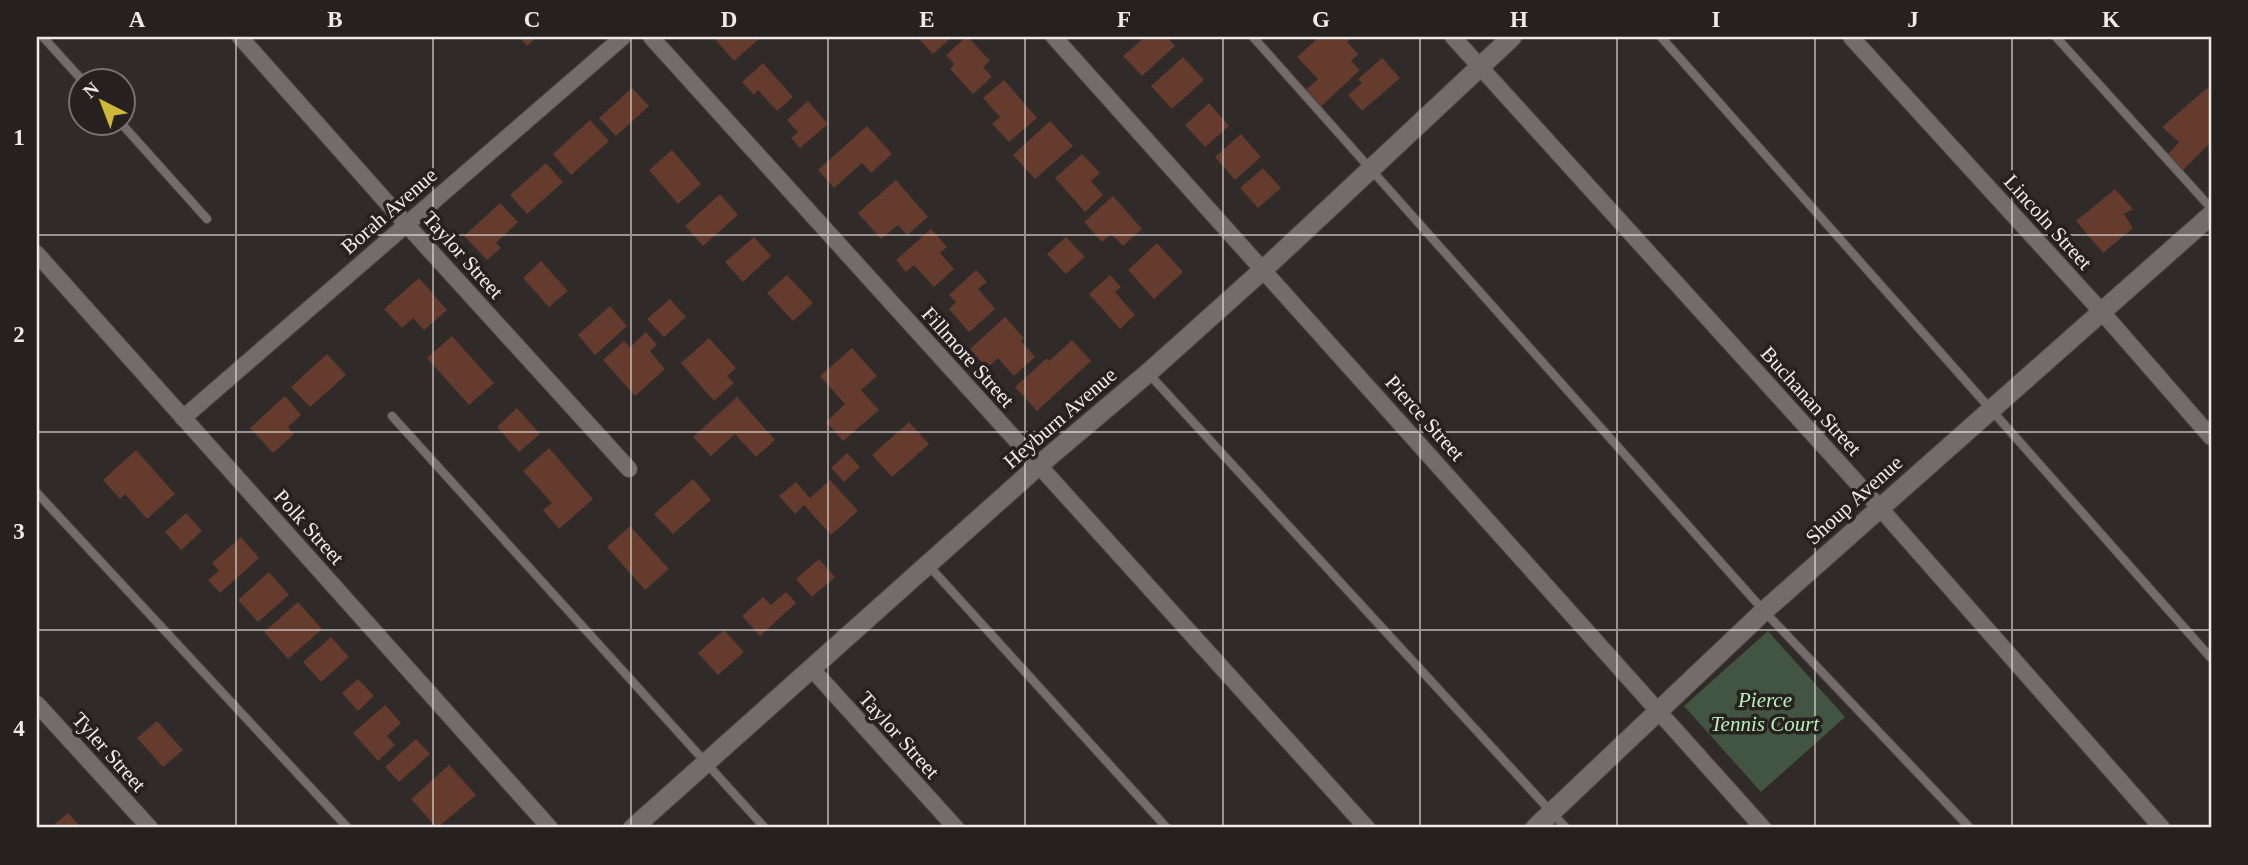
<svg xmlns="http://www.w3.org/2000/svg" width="2248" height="865" viewBox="0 0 2248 865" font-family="Georgia,serif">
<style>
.green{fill:#425542}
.building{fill:#643b2c}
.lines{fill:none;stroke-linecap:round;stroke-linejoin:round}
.service-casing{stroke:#4c4645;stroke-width:10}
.minor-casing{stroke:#4c4645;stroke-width:18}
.tertiary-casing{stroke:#4c4645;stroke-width:21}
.service{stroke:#736c6a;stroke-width:8}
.minor{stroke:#736c6a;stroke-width:16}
.tertiary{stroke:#736c6a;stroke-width:19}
.grid{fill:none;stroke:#efebe9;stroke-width:2;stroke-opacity:0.55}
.labels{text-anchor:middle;stroke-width:7;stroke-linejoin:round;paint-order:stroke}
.street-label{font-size:21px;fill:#efebe9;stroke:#26201e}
.park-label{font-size:21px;font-style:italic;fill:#b8f0ba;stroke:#26201e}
.neatline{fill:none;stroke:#efebe9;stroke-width:2.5}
.grid-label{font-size:23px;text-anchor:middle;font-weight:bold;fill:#efebe9}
</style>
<rect width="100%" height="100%" fill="#302a28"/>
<path class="green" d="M1768,631L1845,717L1761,792L1684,706Z"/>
<g class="building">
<path d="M519,37H537L527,46Z"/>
<path d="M713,37H757L759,39L734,61Z"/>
<path d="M917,37H952L933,54Z"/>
<path d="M966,37H968L990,61L983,67L992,77L973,94L950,69L954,64L946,55Z"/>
<path d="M1145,37H1167L1175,46L1142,76L1123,56Z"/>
<path d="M1319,37H1352L1347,42L1358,54L1351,61L1360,70L1315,112L1300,95L1318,79L1297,57Z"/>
<path d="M1183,57L1204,80L1172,109L1151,86Z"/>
<path d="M1382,58L1400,78L1362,111L1348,95L1362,83L1358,79Z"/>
<path d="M763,63L793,97L777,111L758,90L754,95L742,82Z"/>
<path d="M1004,80L1037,118L1009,142L992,124L1000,117L983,98Z"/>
<path d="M632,88L649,106L616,136L599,118Z"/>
<path d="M2207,88L2211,92V142L2183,170L2168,154L2179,142L2162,127Z"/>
<path d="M808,101L828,124L800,148L791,138L798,132L787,120Z"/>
<path d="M1209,103L1229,126L1205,147L1185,125Z"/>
<path d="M590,120L609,141L571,175L553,154Z"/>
<path d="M1050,121L1073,146L1035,179L1013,155Z"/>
<path d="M867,126L892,154L871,173L862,163L834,188L818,170Z"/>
<path d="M1241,134L1261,157L1235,180L1215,157Z"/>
<path d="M672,150L701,184L678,204L649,170Z"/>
<path d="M1082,154L1100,173L1091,181L1103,195L1085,212L1055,178Z"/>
<path d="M546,163L563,182L527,214L510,195Z"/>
<path d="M1263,168L1281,188L1258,208L1240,188Z"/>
<path d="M896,180L928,217L907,235L898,225L881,239L858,213Z"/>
<path d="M2115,189L2133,209L2124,214L2133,228L2103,253L2076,221Z"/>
<path d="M720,194L738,215L703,246L685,226Z"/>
<path d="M1113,196L1142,229L1123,246L1111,234L1102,242L1084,222Z"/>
<path d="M500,203L518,222L496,243L501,248L487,260L464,236Z"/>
<path d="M931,229L947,247L940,253L954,269L934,287L914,265L906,272L896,260Z"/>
<path d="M754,237L771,256L743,282L725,262Z"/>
<path d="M1066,237L1085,257L1066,274L1047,254Z"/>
<path d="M1157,243L1183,272L1154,299L1128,270Z"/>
<path d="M541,261L568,291L549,307L523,278Z"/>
<path d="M976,270L987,282L978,289L995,309L969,332L949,309L956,302L949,295Z"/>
<path d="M787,275L813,303L793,321L767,293Z"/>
<path d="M1110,275L1121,287L1115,292L1135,315L1120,329L1089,294Z"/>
<path d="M419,278L447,310L424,330L413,318L402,328L384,309Z"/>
<path d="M670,299L686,317L664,337L647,319Z"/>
<path d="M610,306L627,326L595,355L578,335Z"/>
<path d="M1005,317L1024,338L1021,341L1035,357L1014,376L998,358L987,368L970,349Z"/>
<path d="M646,332L657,345L650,351L665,369L635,396L603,360L624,341L630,347Z"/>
<path d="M452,336L494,383L469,405L427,358Z"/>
<path d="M709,338L736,368L727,376L734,383L714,401L681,363Z"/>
<path d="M1072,340L1091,361L1037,411L1015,387L1047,358L1049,361Z"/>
<path d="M852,348L877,376L861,390L879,410L843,441L826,422L845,404L820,376Z"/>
<path d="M327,354L346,375L310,407L291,387Z"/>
<path d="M285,396L301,415L288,427L294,434L273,453L250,428Z"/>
<path d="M737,397L775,440L756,457L735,434L711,456L693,437Z"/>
<path d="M517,408L540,434L519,452L497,427Z"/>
<path d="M909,422L929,444L892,477L872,455Z"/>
<path d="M549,448L593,499L559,529L543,510L552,503L523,471Z"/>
<path d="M136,450L175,494L147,519L125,494L120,499L103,480Z"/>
<path d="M847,453L860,467L844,482L831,468Z"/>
<path d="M693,479L711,500L673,534L654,514Z"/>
<path d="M830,480L858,511L831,535L804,505L795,514L779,496L796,482L810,498Z"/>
<path d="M186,513L202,531L181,550L165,532Z"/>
<path d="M630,526L669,569L645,590L607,547Z"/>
<path d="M241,537L259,558L220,593L208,580L219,571L212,563Z"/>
<path d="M819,559L835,577L812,597L796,579Z"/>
<path d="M269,572L289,595L258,622L238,600Z"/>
<path d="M786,592L796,603L760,636L742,616L763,597L771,605Z"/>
<path d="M298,602L322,629L288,659L264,632Z"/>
<path d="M724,630L744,652L718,675L698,653Z"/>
<path d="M331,637L349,657L321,682L303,662Z"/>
<path d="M358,679L374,696L358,711L342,693Z"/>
<path d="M385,705L401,723L387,736L395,745L378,761L353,733Z"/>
<path d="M157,721L183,750L163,767L137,738Z"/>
<path d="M416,739L430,754L399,782L385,767Z"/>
<path d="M449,765L476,795L437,828L411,799Z"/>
<path d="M68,813L82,828H50Z"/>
</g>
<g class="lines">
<g class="service-casing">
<g id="service">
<path d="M43,37L82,80"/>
<path d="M1253,37L1764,611L1970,828"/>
<path d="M1661,37L2211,658"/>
<path d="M2056,37L2211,208"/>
<path d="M120,122L207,219"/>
<path d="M1148,373L1566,828"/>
<path d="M392,416L765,828"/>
<path d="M37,493L348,828"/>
<path d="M929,566L1167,828"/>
</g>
</g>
<g class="minor-casing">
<g id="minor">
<path d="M240,37L406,224L629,469"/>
<path d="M651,37L1367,828"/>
<path d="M1054,37L1763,828"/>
<path d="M1453,37L1879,507L2162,828"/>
<path d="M1851,37L2101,311L2211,437"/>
<path d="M37,254L550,828"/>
<path d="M183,418L623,37"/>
<path d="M812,669L956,828"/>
<path d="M37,704L150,828"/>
</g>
</g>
<g class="tertiary-casing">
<g id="tertiary">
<path d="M633,828L1038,466L1148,373L1264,269L1512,37"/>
<path d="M1535,828L1764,611L2211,215"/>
</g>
</g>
<use href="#service" class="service"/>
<use href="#minor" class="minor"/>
<use href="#tertiary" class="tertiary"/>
</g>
<path class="grid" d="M236,37V828M433,37V828M631,37V828M828,37V828M1025,37V828M1223,37V828M1420,37V828M1617,37V828M1815,37V828M2012,37V828M37,235H2211M37,432H2211M37,630H2211"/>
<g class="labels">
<g class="street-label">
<text transform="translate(389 211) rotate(-41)" y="7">Borah Avenue</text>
<text transform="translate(2048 222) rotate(48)" y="7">Lincoln Street</text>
<text transform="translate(463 255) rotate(48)" y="7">Taylor Street</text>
<text transform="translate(968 357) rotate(48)" y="7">Fillmore Street</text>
<text transform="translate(1811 401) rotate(48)" y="7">Buchanan Street</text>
<text transform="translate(1060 418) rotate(-41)" y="7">Heyburn Avenue</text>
<text transform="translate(1425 418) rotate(48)" y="7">Pierce Street</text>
<text transform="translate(1854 500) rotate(-42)" y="7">Shoup Avenue</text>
<text transform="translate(309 527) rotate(48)" y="7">Polk Street</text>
<text transform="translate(899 735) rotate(48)" y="7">Taylor Street</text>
<text transform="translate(109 752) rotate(48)" y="7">Tyler Street</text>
</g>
<g class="park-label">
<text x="1765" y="707">Pierce<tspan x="1765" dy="24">Tennis Court</tspan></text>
</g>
</g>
<rect width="2248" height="865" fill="none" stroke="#26201e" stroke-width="77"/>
<g transform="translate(102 102) rotate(318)"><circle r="33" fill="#26201e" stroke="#76716f" stroke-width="2"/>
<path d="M0-5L12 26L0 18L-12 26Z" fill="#ceb838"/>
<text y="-10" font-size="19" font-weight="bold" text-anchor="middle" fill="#efebe9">N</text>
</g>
<rect x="38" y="38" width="2172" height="788" class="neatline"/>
<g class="grid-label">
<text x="137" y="27">A</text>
<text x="335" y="27">B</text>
<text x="532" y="27">C</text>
<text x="729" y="27">D</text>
<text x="927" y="27">E</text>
<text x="1124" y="27">F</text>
<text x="1321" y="27">G</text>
<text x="1519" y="27">H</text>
<text x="1716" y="27">I</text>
<text x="1913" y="27">J</text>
<text x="2111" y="27">K</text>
<text x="19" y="145">1</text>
<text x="19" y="342">2</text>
<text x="19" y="539">3</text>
<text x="19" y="736">4</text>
</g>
</svg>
